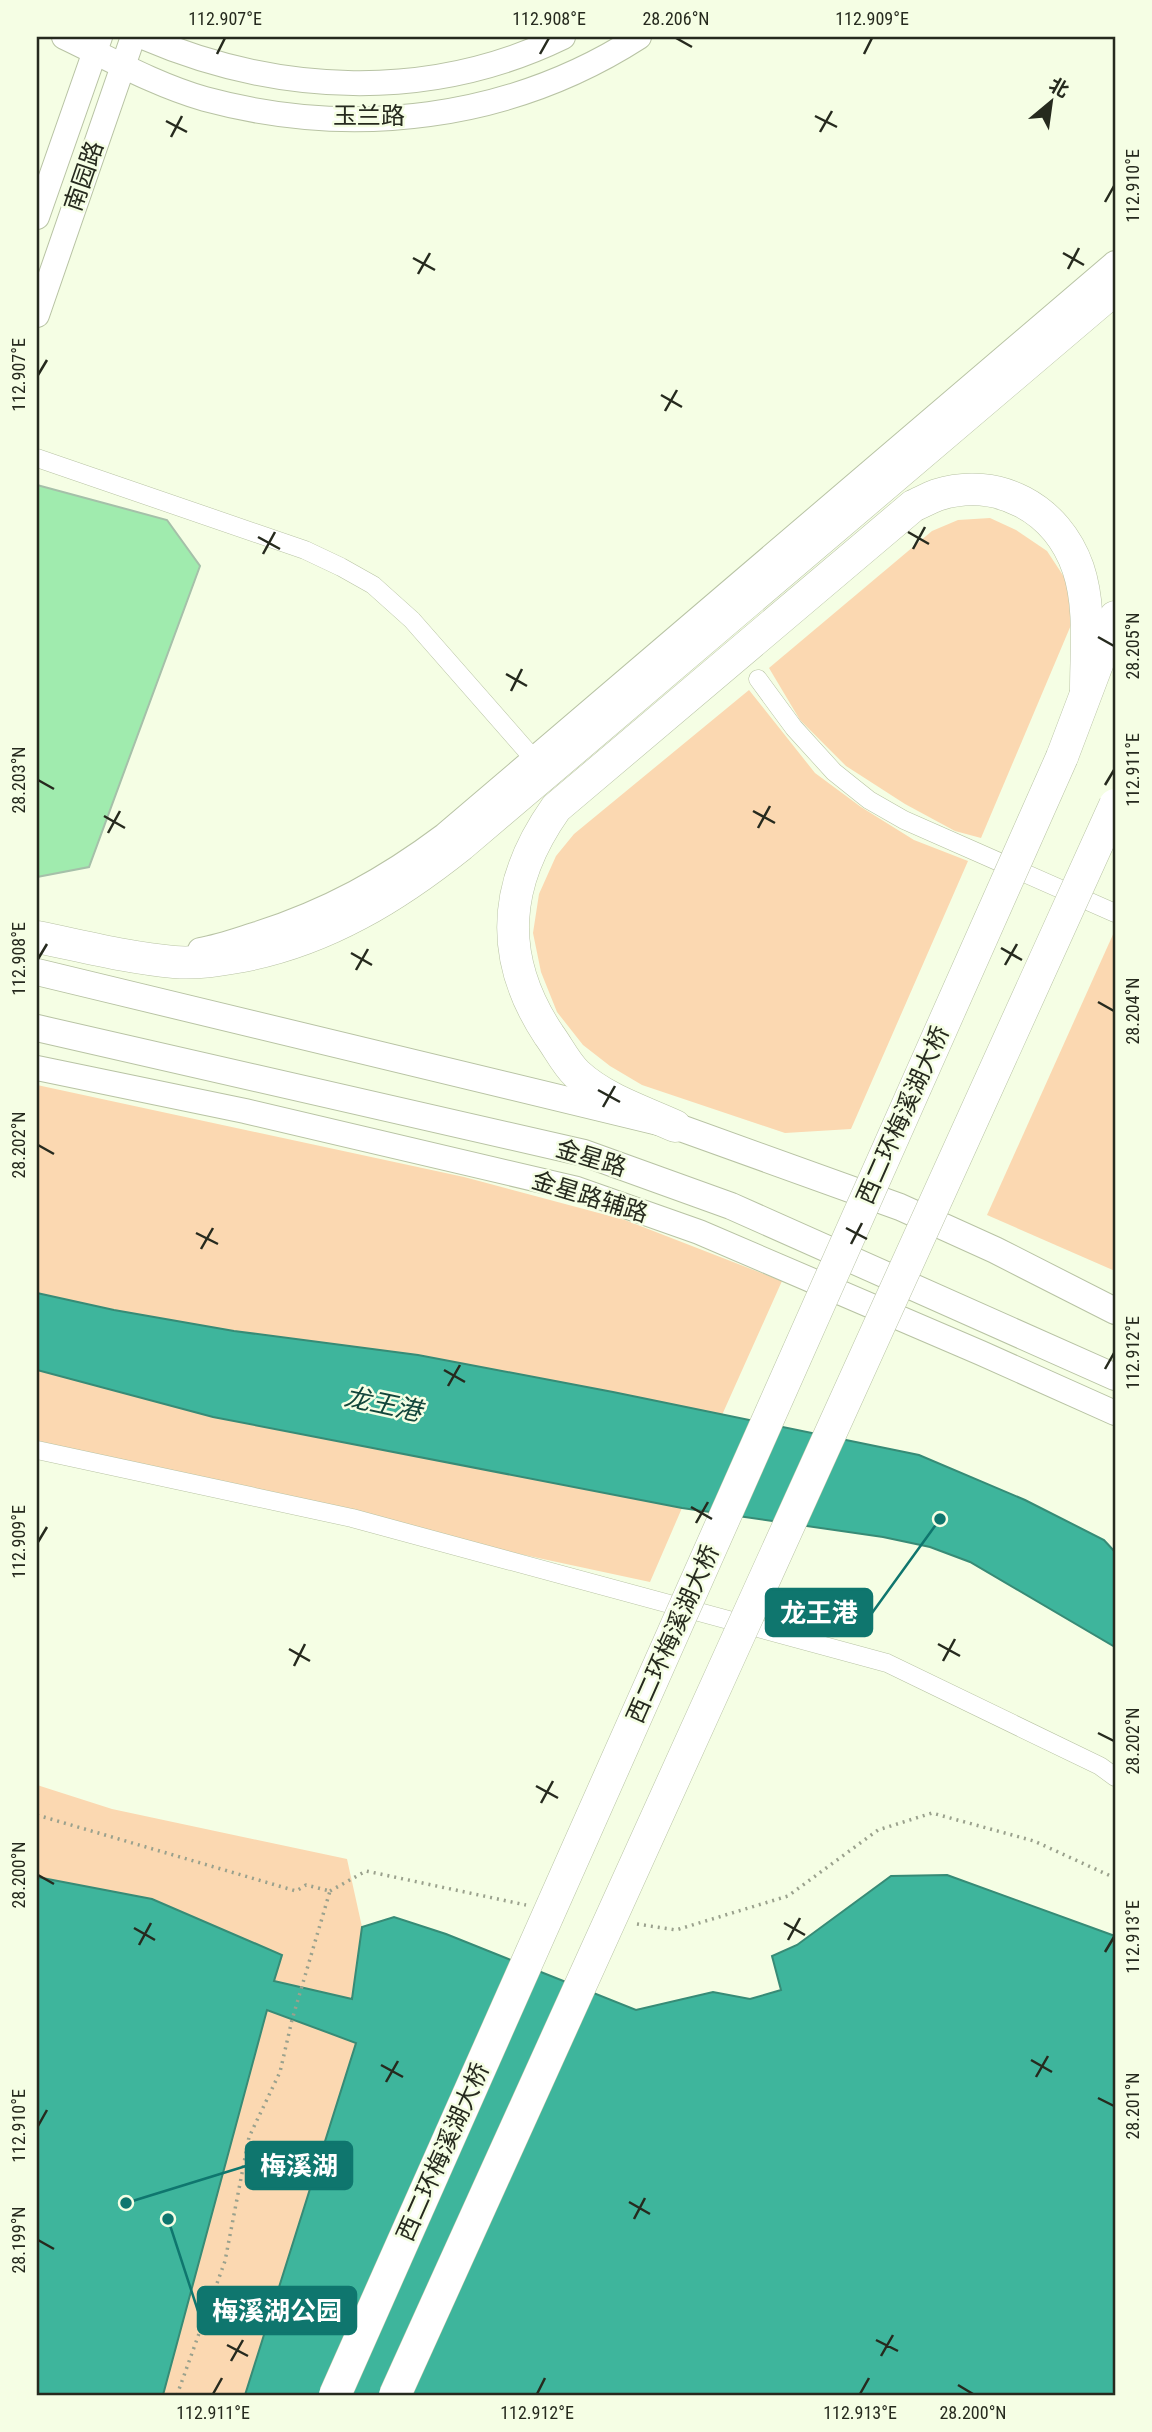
<svg xmlns="http://www.w3.org/2000/svg" width="1152" height="2432" viewBox="0 0 1152 2432" font-family="'Roboto Condensed','Noto Sans SC',sans-serif">
<style>
.green{fill:#fbd8b1}
.water{fill:#3eb59c;stroke:#378b76;stroke-width:2}
.building{fill:#a0ebae;stroke:#a5c0a9;stroke-width:2}
.lines{fill:none;stroke-linecap:round;stroke-linejoin:round}
.street-casing{stroke:#b8c3a4;stroke-width:19}
.secondary-casing{stroke:#b8c3a4;stroke-width:26}
.primary-casing{stroke:#b8c3a4;stroke-width:28}
.highway-casing{stroke:#b8c3a4;stroke-width:33}
.path{stroke:#9aa18d;stroke-width:3.5;stroke-dasharray:2 5;stroke-linecap:butt}
.street{stroke:#fff;stroke-width:18}
.secondary{stroke:#fff;stroke-width:24}
.primary{stroke:#fff;stroke-width:26}
.highway{stroke:#fff;stroke-width:32}
.highway-bridge-casing{stroke:#b8c3a4;stroke-width:33;stroke-linecap:butt}
.highway-bridge{stroke:#fff;stroke-width:32}
.ticks{fill:none;stroke:#262a1e;stroke-width:2.5}
.labels{text-anchor:middle;stroke-width:5;stroke-linejoin:round;paint-order:stroke}
.street-label{font-size:24px;fill:#262a1e;stroke:#f5fee4}
.water-label{font-size:26px;font-style:italic;fill:#12463b;stroke:#f5fee4}
.leader{fill:none;stroke:#0f766e;stroke-width:2.5}
.callout-dot{fill:#0f766e;stroke:#f5fee4;stroke-width:2.5}
.callout{fill:#0f766e;stroke:#0f766e;stroke-width:2.5}
.callout-label{font-size:26px;text-anchor:middle;font-weight:bold;fill:#fff}
.neatline{fill:none;stroke:#262a1e;stroke-width:2.5}
.ticks-label{font-size:18px;text-anchor:middle;fill:#262a1e}
</style>
<rect width="100%" height="100%" fill="#f5fee4"/>
<g class="green">
<path d="M990,518L1016,530L1047,551L1070,586L1071,625L981,838L955,831L905,804L846,766L800,720L769,668L932,531L958,520Z"/>
<path d="M749,690L815,773L861,807L914,840L968,861L851,1129L785,1133L642,1085L610,1066L583,1045L557,1012L541,972L533,933L539,894L556,856L574,834Z"/>
<path d="M1115,930V1271L987,1215Z"/>
<path d="M37,1085L464,1177L625,1220L782,1281L722,1415L418,1355L234,1331L114,1310L37,1293Z"/>
<path d="M37,1370L213,1417L682,1508L650,1582L37,1450Z"/>
<path d="M37,1785L112,1809L347,1859L362,1927L352,1999L356,2043L245,2395H37Z"/>
</g>
<g class="water">
<path d="M37,1293L114,1310L234,1331L418,1355L613,1392L919,1455L1025,1500L1104,1540L1115,1552V1647L970,1562L930,1547L883,1537L682,1508L213,1417L37,1370Z"/>
<path d="M947,1875L1115,1936V2395H245L356,2043L267,2010L163,2395H37V1877L152,1899L282,1955L274,1981L352,1999L362,1927L394,1917L446,1934L636,2010L713,1992L750,1999L781,1990L772,1956L797,1945L891,1876Z"/>
</g>
<path class="building" d="M37,485L167,520L200,566L89,867L37,877Z"/>
<g class="lines">
<g class="street-casing">
<g id="street">
<path d="M37,458L305,550L341,567L373,585L412,620L533,758"/>
<path d="M758,679L794,728L834,772L869,800L904,820L1115,913"/>
<path d="M37,1450L352,1518L887,1663L1100,1766L1115,1777"/>
</g>
</g>
<g class="secondary-casing">
<g id="secondary">
<path d="M64,37C110,59 156,85 205,99C353,139 510,120 639,37"/>
<path d="M143,37C278,95 429,102 563,37"/>
<path d="M37,217L100,37"/>
<path d="M37,315L133,37"/>
<path d="M200,950C219,947 238,940 257,934C328,911 385,880 445,835L1115,263"/>
<path d="M37,1068L245,1111L577,1189L699,1232L981,1353L1115,1413"/>
</g>
</g>
<g class="primary-casing">
<g id="primary">
<path d="M37,972L675,1126L900,1207L995,1250L1115,1311"/>
<path d="M37,1028L584,1153L731,1206L1115,1377"/>
</g>
</g>
<g class="highway-casing">
<g id="highway">
<path d="M1062,757L1115,617"/>
<path d="M37,937C82,946 128,958 174,962C197,964 221,960 243,956C326,940 396,897 461,845L1115,289"/>
<path d="M675,1126C642,1111 604,1099 577,1074C566,1064 558,1047 549,1035C497,957 503,883 556,808L913,506C920,503 929,498 937,495C998,476 1057,508 1078,568C1091,606 1086,651 1086,690"/>
</g>
</g>
<g class="path">
<path d="M37,1815L296,1891L306,1885L330,1891L292,2020L280,2072L249,2137L225,2261L177,2395"/>
<path d="M330,1891L366,1871L526,1905"/>
<path d="M637,1924L676,1930L788,1896L878,1830L932,1813L1034,1841L1115,1878"/>
</g>
<use href="#street" class="street"/>
<use href="#secondary" class="secondary"/>
<use href="#primary" class="primary"/>
<use href="#highway" class="highway"/>
<g class="highway-bridge-casing">
<g id="highway-bridge">
<path d="M335,2395L1062,757"/>
<path d="M395,2395L1115,805"/>
</g>
</g>
<use href="#highway-bridge" class="highway-bridge"/>
</g>
<path class="ticks" d="M676,38L692,47M217,54L225,38M540,54L549,38M864,54L872,38M815,116L837,127M166,121L187,132M820,132L832,111M171,137L182,116M1105,202L1114,186M1063,253L1084,265M413,258L435,270M1068,269L1079,248M418,274L430,253M38,375L47,360M661,395L682,407M665,411L677,390M908,532L929,544M258,537L280,549M913,549L925,527M263,554L275,532M1098,637L1114,646M506,674L527,686M511,691L522,669M38,780L54,789M1105,785L1114,770M753,811L775,823M104,816L125,828M758,828L770,806M108,833L120,811M1001,948L1022,960M351,953L372,965M38,959L47,944M1005,965L1017,944M356,970L368,949M1098,1002L1114,1011M598,1090L620,1102M603,1107L615,1086M38,1145L54,1154M846,1228L867,1239M196,1233L218,1244M851,1244L862,1223M201,1249L213,1228M1105,1369L1114,1353M444,1370L465,1382M448,1386L460,1365M691,1507L712,1519M696,1523L708,1502M38,1542L47,1527M938,1644L960,1656M289,1649L310,1661M943,1661L955,1639M294,1666L305,1644M1098,1733L1114,1741M536,1786L558,1798M541,1803L553,1781M38,1875L54,1884M784,1923L805,1935M134,1928L155,1940M788,1940L800,1918M139,1945L151,1923M1105,1952L1114,1937M1031,2060L1052,2072M381,2065L403,2077M1036,2077L1048,2056M386,2082L398,2061M1098,2098L1114,2106M38,2126L47,2110M629,2202L650,2214M634,2219L645,2198M38,2240L54,2249M876,2340L898,2351M227,2345L248,2356M881,2356L893,2335M231,2361L243,2340M958,2385L973,2394M213,2394L222,2378M537,2394L545,2378M860,2394L869,2378"/>
<g class="labels">
<g class="street-label">
<text x="369" y="124">玉兰路</text>
<text transform="translate(84 176) rotate(-71)" y="8">南园路</text>
<text transform="translate(903 1115) rotate(-66)" y="8">西二环梅溪湖大桥</text>
<text transform="translate(591 1158) rotate(17)" y="8">金星路</text>
<text transform="translate(590 1197) rotate(17)" y="8">金星路辅路</text>
<text transform="translate(673 1634) rotate(-66)" y="8">西二环梅溪湖大桥</text>
<text transform="translate(443 2152) rotate(-66)" y="8">西二环梅溪湖大桥</text>
</g>
<g class="water-label">
<text transform="translate(383 1404) rotate(12)" y="9">龙王港</text>
</g>
</g>
<path class="leader" d="M940 1519L872 1613M126 2203L246 2166M168 2219L198 2311"/>
<g class="callout-dot">
<circle cx="940" cy="1519" r="7"/>
<circle cx="126" cy="2203" r="7"/>
<circle cx="168" cy="2219" r="7"/>
</g>
<g class="callout">
<rect x="766" y="1589" width="106" height="47" rx="7"/>
<rect x="246" y="2142" width="106" height="47" rx="7"/>
<rect x="198" y="2287" width="158" height="47" rx="7"/>
</g>
<g class="callout-label">
<text x="819" y="1622">龙王港</text>
<text x="299" y="2175">梅溪湖</text>
<text x="277" y="2320">梅溪湖公园</text>
</g>
<rect width="1152" height="2432" fill="none" stroke="#f5fee4" stroke-width="77"/>
<g transform="translate(1051 102) rotate(29)" stroke="#f5fee4" stroke-width="5" paint-order="stroke">
<path d="M0-5L12 26L0 18L-12 26Z" fill="#262a1e"/>
<text y="-10" font-size="19" font-weight="bold" text-anchor="middle" fill="#262a1e">北</text>
</g>
<rect x="38" y="38" width="1076" height="2356" class="neatline"/>
<g class="ticks-label">
<text x="225" y="25">112.907°E</text>
<text x="549" y="25">112.908°E</text>
<text x="676" y="25">28.206°N</text>
<text x="872" y="25">112.909°E</text>
<text transform="translate(1133 186) rotate(-90)" y="6">112.910°E</text>
<text transform="translate(19 375) rotate(-90)" y="6">112.907°E</text>
<text transform="translate(1133 646) rotate(-90)" y="6">28.205°N</text>
<text transform="translate(1133 770) rotate(-90)" y="6">112.911°E</text>
<text transform="translate(19 780) rotate(-90)" y="6">28.203°N</text>
<text transform="translate(19 959) rotate(-90)" y="6">112.908°E</text>
<text transform="translate(1133 1011) rotate(-90)" y="6">28.204°N</text>
<text transform="translate(19 1145) rotate(-90)" y="6">28.202°N</text>
<text transform="translate(1133 1353) rotate(-90)" y="6">112.912°E</text>
<text transform="translate(19 1542) rotate(-90)" y="6">112.909°E</text>
<text transform="translate(1133 1741) rotate(-90)" y="6">28.202°N</text>
<text transform="translate(19 1875) rotate(-90)" y="6">28.200°N</text>
<text transform="translate(1133 1937) rotate(-90)" y="6">112.913°E</text>
<text transform="translate(1133 2106) rotate(-90)" y="6">28.201°N</text>
<text transform="translate(19 2126) rotate(-90)" y="6">112.910°E</text>
<text transform="translate(19 2240) rotate(-90)" y="6">28.199°N</text>
<text x="213" y="2419">112.911°E</text>
<text x="537" y="2419">112.912°E</text>
<text x="860" y="2419">112.913°E</text>
<text x="973" y="2419">28.200°N</text>
</g>
</svg>
